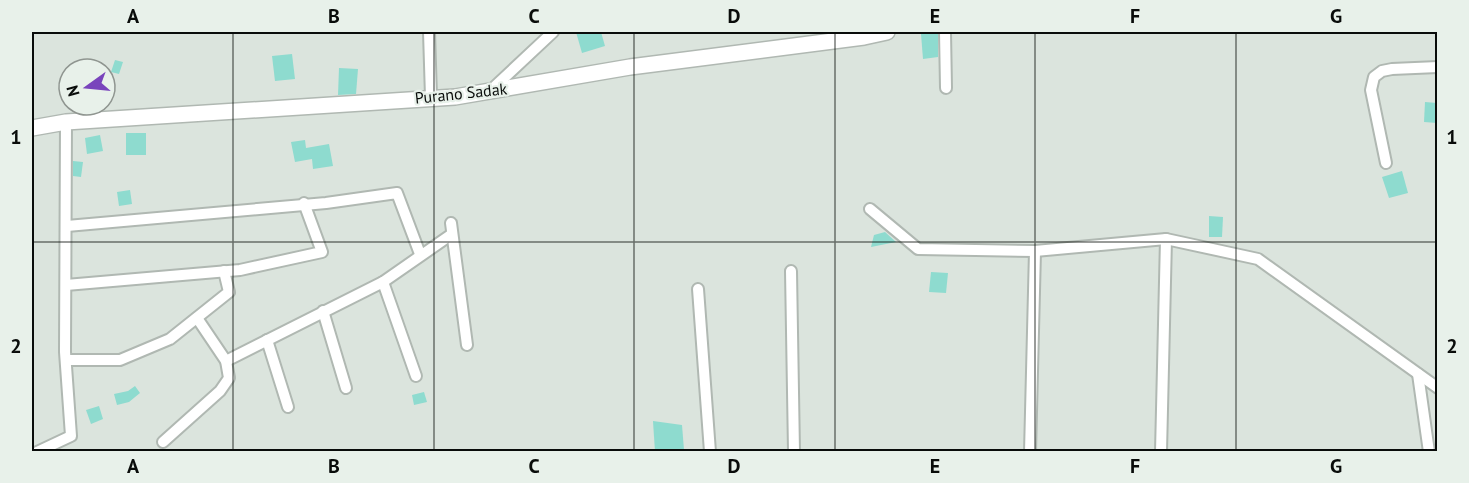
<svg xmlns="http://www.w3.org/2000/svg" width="1469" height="483" viewBox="0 0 1469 483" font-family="'PT Sans',sans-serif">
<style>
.building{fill:#8edbcf}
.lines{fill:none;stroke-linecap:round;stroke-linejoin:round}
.street-casing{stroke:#b0b8b2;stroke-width:14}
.secondary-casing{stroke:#b0b8b2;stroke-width:18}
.street{stroke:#fff;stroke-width:10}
.secondary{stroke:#fff;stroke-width:15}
.grid{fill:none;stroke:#090c0a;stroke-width:1.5;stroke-opacity:0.55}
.labels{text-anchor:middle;stroke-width:4.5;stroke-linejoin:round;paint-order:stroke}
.street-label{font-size:16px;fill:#090c0a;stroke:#e8f1ea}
.neatline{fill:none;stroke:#090c0a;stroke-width:2}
.grid-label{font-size:20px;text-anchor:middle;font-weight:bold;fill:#090c0a}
</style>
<rect width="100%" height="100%" fill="#dbe4dd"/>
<g class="building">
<path d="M576,32H601L605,46L582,53Z"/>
<path d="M938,32V57L923,59L921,34Z"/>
<path d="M292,54L295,79L275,81L272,56Z"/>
<path d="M115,60L123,62L119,74L111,72Z"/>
<path d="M339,68L358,69L356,94L338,95Z"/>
<path d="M1425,102L1437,103V123L1424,122Z"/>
<rect x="126" y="133" width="20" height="22"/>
<path d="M100,135L103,151L87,154L85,138Z"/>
<path d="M305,140L306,148L329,144L333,166L313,169L312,159L295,162L291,142Z"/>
<path d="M73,161L83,162L81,177L73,176Z"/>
<path d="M1402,171L1408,193L1389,198L1382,177Z"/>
<path d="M130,190L132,204L119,206L117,192Z"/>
<path d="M1209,216L1223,217L1222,237H1209Z"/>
<path d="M885,232L896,242L871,247L874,235Z"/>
<path d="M931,272L948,273L946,293L929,292Z"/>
<path d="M135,386L140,393L129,402L117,405L114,394L128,391Z"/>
<path d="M424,392L427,402L414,405L412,395Z"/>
<path d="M99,406L103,419L91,424L86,410Z"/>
<path d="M653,421L682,425L684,450L655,452Z"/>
</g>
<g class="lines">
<g class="street-casing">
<g id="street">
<path d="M429,32L431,97"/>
<path d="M945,32L946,88"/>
<path d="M490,91L553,32"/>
<path d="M1386,163L1371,90L1374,77L1382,71L1392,69L1438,67"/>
<path d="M870,209L918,249L1035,251L1166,239L1258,259L1438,388"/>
<path d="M451,223L467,345"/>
<path d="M67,226L326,203L397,193L420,254"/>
<path d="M791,271L794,452"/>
<path d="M383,282L416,376"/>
<path d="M66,285L240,270L322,252L304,203"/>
<path d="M698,289L710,452"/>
<path d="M323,311L346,388"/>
<path d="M267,340L288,407"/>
<path d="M66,360H120L170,339L229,292L224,271"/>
<path d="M226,361L383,282L452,234"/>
<path d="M1418,374L1429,452"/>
<path d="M163,442L220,391L229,378L226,361L197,318"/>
<path d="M37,452L71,436L65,352L66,122"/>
<path d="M1030,452L1035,251"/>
<path d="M1161,452L1166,239"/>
</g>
</g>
<g class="secondary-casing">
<path id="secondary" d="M32,128L66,122L455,97L630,67L864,37L887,32"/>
</g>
<use href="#street" class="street"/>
<use href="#secondary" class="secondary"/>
</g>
<path class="grid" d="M233,32V452M434,32V452M634,32V452M835,32V452M1035,32V452M1236,32V452M32,242H1438"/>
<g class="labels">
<g class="street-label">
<text transform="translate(461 93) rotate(-6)" y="6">Purano Sadak</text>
</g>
</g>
<rect width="1469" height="483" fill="none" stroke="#e8f1ea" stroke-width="66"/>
<g transform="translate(87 87) rotate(255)"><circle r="28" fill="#e8f1ea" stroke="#8f9590" stroke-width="1.5"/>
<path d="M0-4.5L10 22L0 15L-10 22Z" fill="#7944bc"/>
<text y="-9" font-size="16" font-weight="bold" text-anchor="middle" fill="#090c0a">N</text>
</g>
<rect x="33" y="33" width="1403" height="417" class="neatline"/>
<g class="grid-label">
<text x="133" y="23">A</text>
<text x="334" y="23">B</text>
<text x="534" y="23">C</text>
<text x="734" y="23">D</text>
<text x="935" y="23">E</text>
<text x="1135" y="23">F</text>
<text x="1336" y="23">G</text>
<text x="16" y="144">1</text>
<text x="1452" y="144">1</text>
<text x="16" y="353">2</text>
<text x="1452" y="353">2</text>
<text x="133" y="473">A</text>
<text x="334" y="473">B</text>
<text x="534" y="473">C</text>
<text x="734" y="473">D</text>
<text x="935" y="473">E</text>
<text x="1135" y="473">F</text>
<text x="1336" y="473">G</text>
</g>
</svg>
